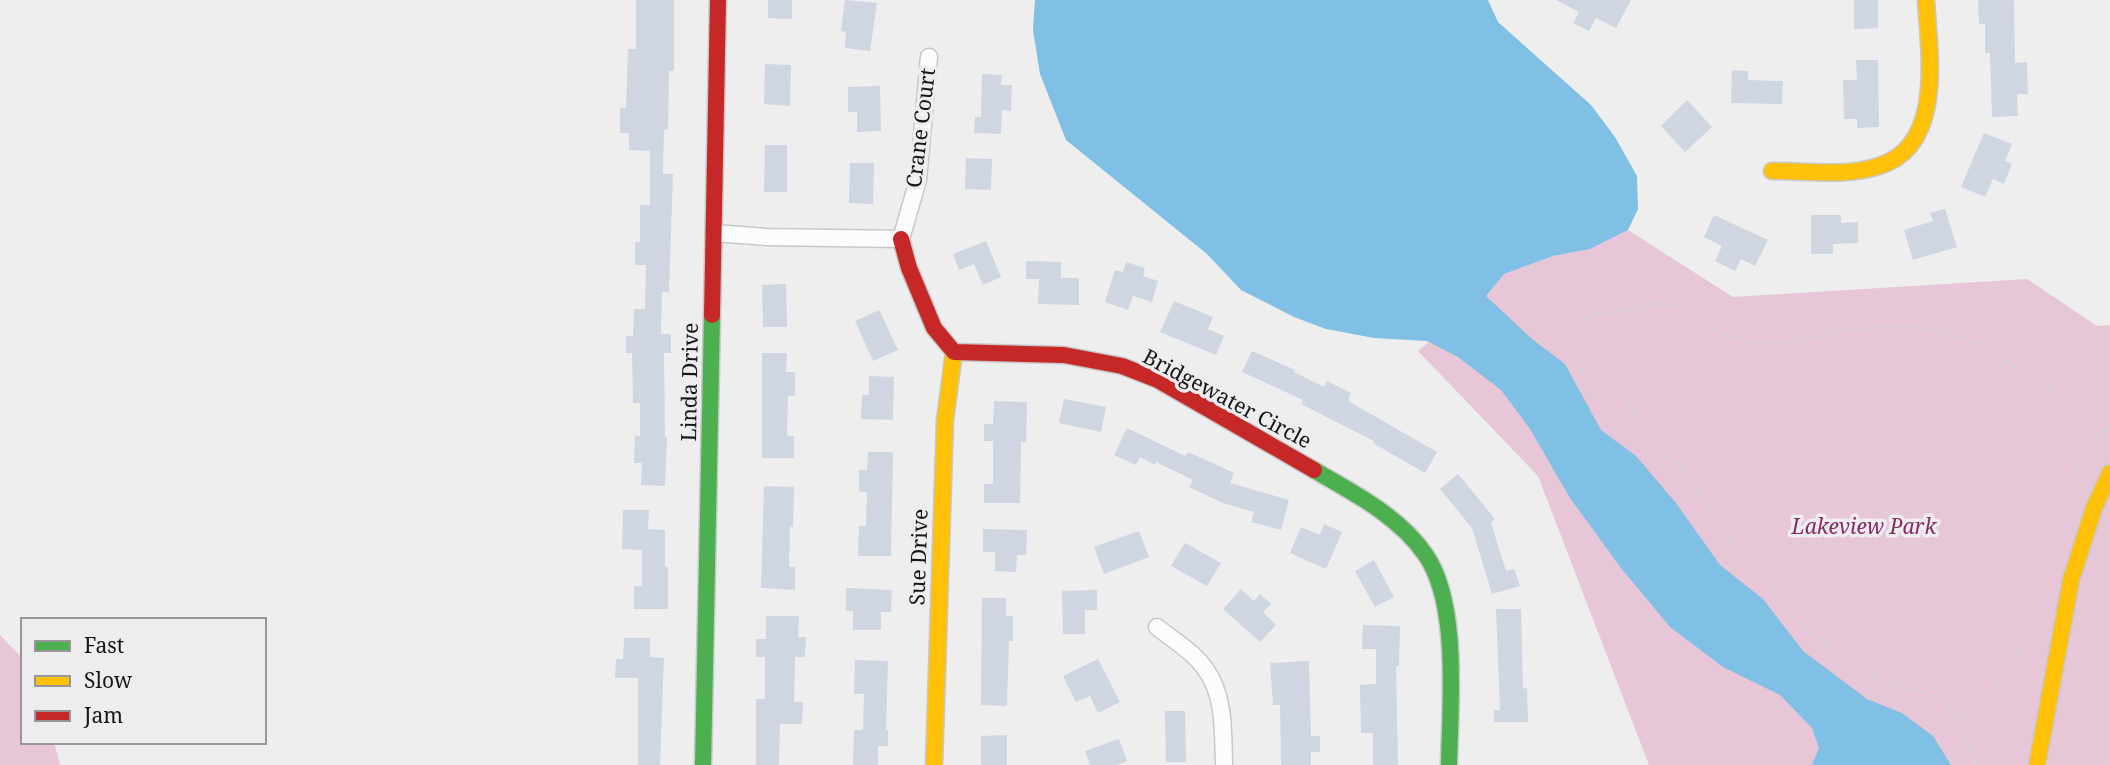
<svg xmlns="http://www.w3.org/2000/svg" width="2110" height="765" viewBox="0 0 2110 765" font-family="'Noto Serif',serif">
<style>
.green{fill:#e7c6d8}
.water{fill:#7fc0e4}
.building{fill:#cfd5e1}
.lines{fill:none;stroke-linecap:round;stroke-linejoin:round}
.street-casing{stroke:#c8c8c8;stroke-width:19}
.fast-casing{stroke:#c8c8c8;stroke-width:19}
.slow-casing{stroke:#c8c8c8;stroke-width:19}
.jam-casing{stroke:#c8c8c8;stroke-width:19}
.path{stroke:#d5d5d6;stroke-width:2.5;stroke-dasharray:3.5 5;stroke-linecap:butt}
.street{stroke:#fcfcfd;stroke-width:16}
.fast{stroke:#4caf50;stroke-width:16}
.slow{stroke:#ffc107;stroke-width:16}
.jam{stroke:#c62828;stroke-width:16}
.labels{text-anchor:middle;stroke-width:7;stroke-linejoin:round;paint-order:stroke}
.street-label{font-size:21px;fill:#171618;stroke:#ededf0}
.park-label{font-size:21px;font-style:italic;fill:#892a67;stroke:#ededf0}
</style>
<rect width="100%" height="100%" fill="#eeeeef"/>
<g class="green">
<path d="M1628,230L1733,297L2027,279L2097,326L2110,325V765H1649L1538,476L1418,351L1486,295L1504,274L1553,256L1590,249Z"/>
<path d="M0,635L23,659V742H54L60,765H0Z"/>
</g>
<path class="water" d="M1035,0H1488L1498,22L1591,105L1615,137L1637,176L1638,209L1628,230L1590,249L1553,256L1504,274L1486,296L1532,339L1565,364L1601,430L1636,456L1676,503L1720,565L1763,599L1803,651L1867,699L1902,713L1933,736L1951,765H1812L1819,748L1812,728L1780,695L1723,667L1670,627L1621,568L1570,498L1530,429L1501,390L1458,357L1427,341L1374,338L1326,329L1294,317L1241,290L1207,254L1066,140L1040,74L1033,30Z"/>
<g class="building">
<path d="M636,0H674V71H669L668,130H664L663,174H673L669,292H662L661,334H671V353H664L665,437H667L665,486L641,485L642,463H634L635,436H640V403H633L632,353H626V336H633L634,309H645L646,265H635V242H640V205H650V151L629,150V133H620V108H626L628,49H636Z"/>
<path d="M768,0H792V19L768,18Z"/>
<path d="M845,0L877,3L870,51L845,48L846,32L841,31Z"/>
<path d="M1556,0H1631L1616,28L1596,18L1589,31L1573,23L1579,12Z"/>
<path d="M1854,0H1878V28L1854,29Z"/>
<path d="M1978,0H2014L2015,63L2027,62L2028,94H2017L2018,116L1992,117L1990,53H1985V24H1979Z"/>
<path d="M1856,60H1878L1879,127L1857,128V119H1844L1843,80H1857Z"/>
<path d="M765,64L791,65L790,106L764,104Z"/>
<path d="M1732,70L1748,71V80L1783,81L1782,104L1731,103Z"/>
<path d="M982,74L1002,75L1001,85H1012L1011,111L1002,110L1001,134L974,133L975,117H981Z"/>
<path d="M880,86L881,131L857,132V112H848V87Z"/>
<path d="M1687,100L1712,127L1685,152L1661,126Z"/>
<path d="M1984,133L2012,144L2005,161L2012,164L2004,184L1993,179L1985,197L1961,187Z"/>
<path d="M765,145H787V192H764Z"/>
<path d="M966,158L992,159L991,190L965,189Z"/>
<path d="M850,163H874L873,204L849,203Z"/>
<path d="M1945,209L1957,247L1913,260L1904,230L1933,221L1930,213Z"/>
<path d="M1714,215L1768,240L1755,266L1741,259L1735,271L1715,261L1722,246L1704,237Z"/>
<path d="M1811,215H1841V223L1858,222V243L1833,244V254H1811Z"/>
<path d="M986,241L1001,277L983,285L974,264L959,270L953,254Z"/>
<path d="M1026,261L1061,262V278H1079V305L1038,304L1039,279H1026Z"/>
<path d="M1126,262L1145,268L1143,276L1158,281L1152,302L1133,296L1128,310L1105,302L1115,270L1123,272Z"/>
<path d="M786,284L787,327H763L762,285Z"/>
<path d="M1174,301L1213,317L1208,329L1224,336L1216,355L1160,332Z"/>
<path d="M879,310L898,350L873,361L855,321Z"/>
<path d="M1252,351L1295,370L1294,372L1324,387L1327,381L1351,393L1348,401L1437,452L1425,473L1373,443L1374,441L1301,404L1303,400L1242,372Z"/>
<path d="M762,353H787L786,372H795V396H788L787,436H794V458H762Z"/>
<path d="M869,376L894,377L893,420L861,419L862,395H869Z"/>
<path d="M1064,399L1106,407L1101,432L1059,423Z"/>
<path d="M994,401L1027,402L1026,442H1021L1020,503H984V484H993V441H984V424H993Z"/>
<path d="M1127,428L1185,456L1188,452L1234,473L1230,483L1289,500L1281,530L1251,522L1254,512L1223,503L1189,487L1193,480L1156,462L1155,465L1140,457L1136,465L1114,455Z"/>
<path d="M868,452H893L891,556H858L859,526H866L867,492H859V470H867Z"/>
<path d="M1458,474L1495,519L1491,523L1506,571L1514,569L1520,586L1492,594L1472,528L1440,489Z"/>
<path d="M764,486L794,487L793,527H790L789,567H795V590L761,588Z"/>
<path d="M623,510H649L648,529L665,530V567H668V609H634V586H642V550L622,549Z"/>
<path d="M1324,524L1342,532L1326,569L1290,553L1301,527L1320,535Z"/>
<path d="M983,529L1027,530L1026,555H1017L1016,572L995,571V552H983Z"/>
<path d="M1139,531L1149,557L1104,574L1094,547Z"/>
<path d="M1185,543L1221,563L1207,586L1171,566Z"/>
<path d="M1374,560L1394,597L1375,607L1355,571Z"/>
<path d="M846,588L892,590L891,612H881V630H853V611H846Z"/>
<path d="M1241,589L1254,601L1260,594L1271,604L1263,612L1276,625L1260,642L1223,609Z"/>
<path d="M1097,590V610H1085V634H1063L1062,591Z"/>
<path d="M982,598H1006V616H1013V641H1009L1007,706L981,705Z"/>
<path d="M1496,609H1521L1523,689L1527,688L1528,722H1494V710H1500Z"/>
<path d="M766,616H799L798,637H806L805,657H795L794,702H803L802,724H780L779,765H756V699H765V657H756V639H766Z"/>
<path d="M1363,625L1400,626L1399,666H1396L1398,765H1373V733H1361L1360,685L1376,684V649H1362Z"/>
<path d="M624,638H650V657L664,658L660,765H638V678H615L616,659H623Z"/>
<path d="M1098,659L1120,702L1098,713L1090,696L1076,702L1063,676Z"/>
<path d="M855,660L888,661L886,730H888V746H878V765H853L854,730H863L864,694H854Z"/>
<path d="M1309,661L1311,736H1320V752H1311V765H1281L1280,705H1273L1270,663Z"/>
<path d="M1165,711H1185L1186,762H1166Z"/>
<path d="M1007,735V765H981V736Z"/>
<path d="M1119,739L1127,761L1117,765H1090L1085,751Z"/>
</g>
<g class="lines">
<g class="street-casing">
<g id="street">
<path d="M714,233L766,237L901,239L918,180L929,57"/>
<path d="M1157,627C1173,640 1194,652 1206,670C1225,696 1223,734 1224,765"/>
</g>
</g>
<g class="fast-casing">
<g id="fast">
<path d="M1314,470C1352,492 1399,516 1425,554C1460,603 1450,706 1449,765"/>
<path d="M703,765L712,315"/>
</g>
</g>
<g class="slow-casing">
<g id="slow">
<path d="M1772,171C1807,171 1846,177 1879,166C1945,146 1929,53 1926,0"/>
<path d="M934,765L945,420L954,352"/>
<path d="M2037,765L2071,580L2094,508L2110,473"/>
</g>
</g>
<g class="jam-casing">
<g id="jam">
<path d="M901,239L909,268L934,328L954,352L1064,355L1122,366L1158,380L1314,470"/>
<path d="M712,315L718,0"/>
</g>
</g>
<g class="path">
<path d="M1961,720L1995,689L2028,637L2040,612L2038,548L2063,493L2095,440L2110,423"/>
<path d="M1975,765L1961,720L1943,701L1927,693L1882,681L1857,670L1836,657L1821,640L1790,616L1782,597L1739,552L1689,477L1641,427L1629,401L1618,390L1603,383L1596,368L1593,354L1582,344L1577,331L1582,321L1594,315L1662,303L1684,308L1725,336L1756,343H1789L1841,330L1899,326L1933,330L1981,344L2059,396L2101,414L2110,420"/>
</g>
<use href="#street" class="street"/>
<use href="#fast" class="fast"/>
<use href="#slow" class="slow"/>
<use href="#jam" class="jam"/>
</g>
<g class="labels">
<g class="street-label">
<text transform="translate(921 128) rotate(-83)" y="7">Crane Court</text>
<text transform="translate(690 382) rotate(-89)" y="7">Linda Drive</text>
<text transform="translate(1227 399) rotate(28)" y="7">Bridgewater Circle</text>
<text transform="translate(919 557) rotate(-88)" y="7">Sue Drive</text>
</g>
<g class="park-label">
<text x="1864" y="534">Lakeview Park</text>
</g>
</g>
<rect x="21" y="618" width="245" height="126" fill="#ededf0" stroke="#97979a" stroke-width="2"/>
<rect x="35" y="641" width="35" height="10" fill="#4caf50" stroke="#97979a" stroke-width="2"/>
<text x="84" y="653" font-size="21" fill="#171618">Fast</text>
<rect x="35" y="676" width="35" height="10" fill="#ffc107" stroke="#97979a" stroke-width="2"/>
<text x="84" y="688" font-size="21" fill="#171618">Slow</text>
<rect x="35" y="711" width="35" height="10" fill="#c62828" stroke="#97979a" stroke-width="2"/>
<text x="84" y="723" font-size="21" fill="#171618">Jam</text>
</svg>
